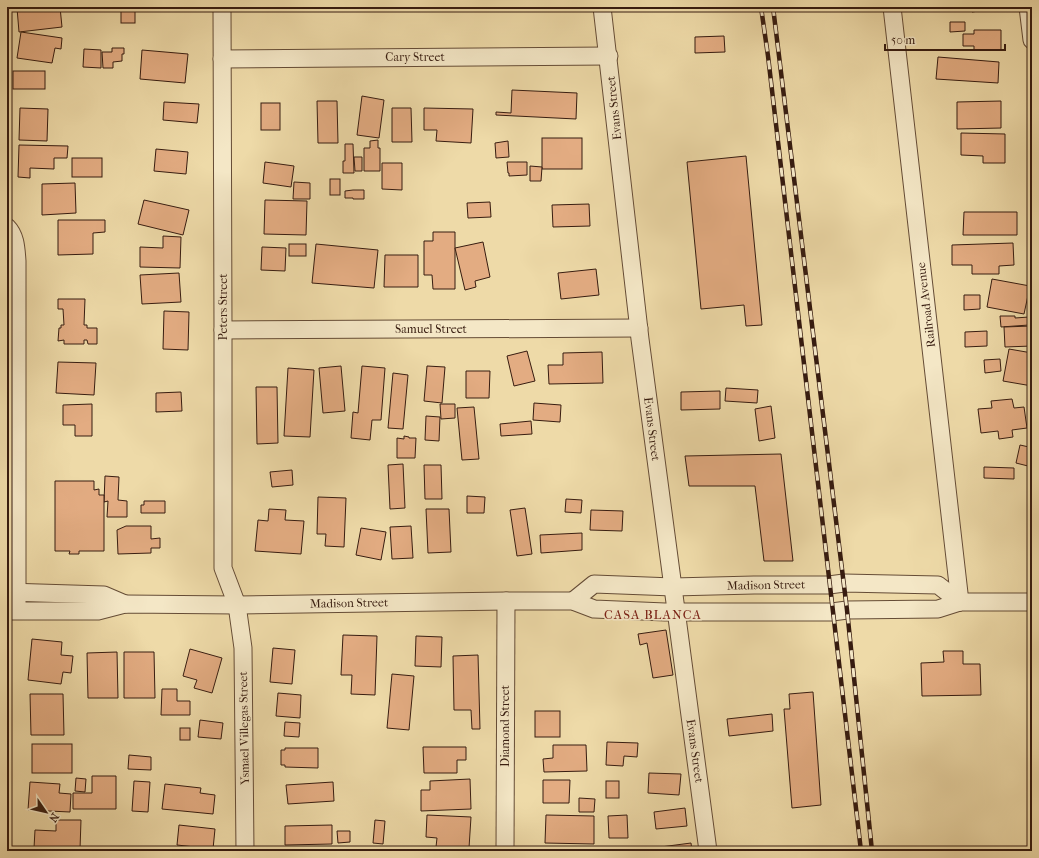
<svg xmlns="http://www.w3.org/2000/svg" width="1039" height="858" viewBox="0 0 1039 858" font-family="'IM FELL French Canon',serif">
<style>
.building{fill:#e3ac82;stroke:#371c10}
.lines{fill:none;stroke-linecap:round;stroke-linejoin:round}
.minor-casing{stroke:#654c36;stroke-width:19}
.minor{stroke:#f4e7c6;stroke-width:17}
.rail-casing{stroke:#371c10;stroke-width:4.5}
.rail{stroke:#f4e7c6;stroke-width:3;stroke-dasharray:9;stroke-linecap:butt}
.labels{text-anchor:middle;stroke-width:3;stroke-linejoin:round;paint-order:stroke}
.street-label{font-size:12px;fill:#371c10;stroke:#f4e7c6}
.neighbourhood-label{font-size:13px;letter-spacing:1px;fill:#7a1f14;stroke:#f4e7c6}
</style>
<rect width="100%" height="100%" fill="#eedaa8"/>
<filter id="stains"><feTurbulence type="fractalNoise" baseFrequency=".005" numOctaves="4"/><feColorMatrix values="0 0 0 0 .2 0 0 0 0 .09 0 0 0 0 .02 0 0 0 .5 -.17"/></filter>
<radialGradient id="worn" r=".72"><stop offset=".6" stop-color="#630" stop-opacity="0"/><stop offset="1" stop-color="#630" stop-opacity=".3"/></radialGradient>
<g class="building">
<path d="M30,7H60L62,27L19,32L17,8Z"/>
<rect x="121" y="7" width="14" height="16"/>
<path d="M251,7H274V11L251,8Z"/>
<path d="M281,7H298V10L281,9Z"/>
<path d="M312,7H336V9L312,10Z"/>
<rect x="390" y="7" width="22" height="3"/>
<path d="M423,7H448V9L423,10Z"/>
<path d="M971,7H1000V8L972,12Z"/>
<path d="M950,22H965V31L950,32Z"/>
<path d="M974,30H1001V50H974V46H963V34H974Z"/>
<path d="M21,32L62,38L61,49L55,48L52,63L17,58Z"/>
<path d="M724,36L725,52L695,53V37Z"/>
<path d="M112,48H124V54H122V61L113,62V68H103L102,52H112Z"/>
<path d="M84,49L101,50V68L83,67Z"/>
<path d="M142,50L188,54L185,83L140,79Z"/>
<path d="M938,57L999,62L998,83L936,79Z"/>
<rect x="13" y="71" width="32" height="18"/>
<path d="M512,90L577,93L576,119L496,115V112L511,113Z"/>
<path d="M362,96L384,100L379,138L357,135Z"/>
<path d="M317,101H337L338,143H318Z"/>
<path d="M1001,101V128L957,129V102Z"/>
<path d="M164,102L199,104L197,123L163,120Z"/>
<rect x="261" y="103" width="19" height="27"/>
<path d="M20,108L48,109L47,141L19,140Z"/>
<path d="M392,108H411L412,142H392Z"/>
<path d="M424,108L473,109L471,143L436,141L437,130H424Z"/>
<path d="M961,133L1005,134V163H983V156L961,155Z"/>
<rect x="542" y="138" width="40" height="31"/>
<path d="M378,140V148H380V171H364V148H370V141Z"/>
<path d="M508,141L509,157L496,158L495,143Z"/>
<path d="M345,144H353L354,173H343V161H345Z"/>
<path d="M19,145L68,146L67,158H54V169L30,168V178L18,177Z"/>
<path d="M156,149L188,152L186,174L154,171Z"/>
<path d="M746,156L762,325L746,326L744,305L701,309L687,162Z"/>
<path d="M354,157H362V171H355Z"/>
<rect x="72" y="158" width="30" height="19"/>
<path d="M265,162L294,166L291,187L263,183Z"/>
<path d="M507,162H527V175L509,176V173H508Z"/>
<path d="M382,163H402V190L382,189Z"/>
<path d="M530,166L542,167L541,181H530Z"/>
<rect x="330" y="179" width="10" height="16"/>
<path d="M294,182L310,183V199H293Z"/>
<path d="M75,183L76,213L42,215V184Z"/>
<path d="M353,190H364V199H353V198H345V191Z"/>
<path d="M144,200L189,210L183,235L138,224Z"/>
<path d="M265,200L307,201L306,235L264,234Z"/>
<path d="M490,202L491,217L468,218L467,203Z"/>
<path d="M589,204L590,226L553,227L552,205Z"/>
<path d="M964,212H1017V235H963Z"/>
<path d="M58,220H105V232L93,233V254L58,255Z"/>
<path d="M433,232H455V289H433L432,275H424V241H433Z"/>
<path d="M163,236L181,237L180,268L140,267V247L163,248Z"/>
<path d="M483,242L490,277L475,281L476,287L465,290L455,248Z"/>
<path d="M1013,243L1014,265L999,266V274H972V265H952V245Z"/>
<rect x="289" y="244" width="17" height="12"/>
<path d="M316,244L378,250L374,288L312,283Z"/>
<path d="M262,247L286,248L285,271L261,270Z"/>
<path d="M385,255H418V287H384Z"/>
<path d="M596,269L599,295L561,299L558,273Z"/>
<path d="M179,273L181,302L142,304L140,275Z"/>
<path d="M992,279L1030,286L1024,314L987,307Z"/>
<path d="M964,295H980V309L964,310Z"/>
<path d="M58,299H85L84,325H87V328H97V344H88L87,340H84V344H64V340L58,341L59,328H61V325H64L63,309H58Z"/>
<path d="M164,311L189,312L188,350L163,349Z"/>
<path d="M1000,316H1015V318L1029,317V325L1001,327Z"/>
<path d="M1032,326V346L1005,347L1004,327Z"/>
<path d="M987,331V346L965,347V332Z"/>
<path d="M1009,349L1032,353V386L1003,381Z"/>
<path d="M527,351L535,381L514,386L507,356Z"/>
<path d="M602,352L603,383L549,384L548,365H563V353Z"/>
<path d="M1000,359L1001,371L985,373L984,360Z"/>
<path d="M58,362L96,363L94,395L56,393Z"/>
<path d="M341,366L345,411L323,413L319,368Z"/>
<path d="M362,366L385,368L381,420H372L370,440L351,438L353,412L358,413Z"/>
<path d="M427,366L445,367L442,403L424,401Z"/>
<path d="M288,368L314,370L310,437L284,436Z"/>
<path d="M466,371H490L489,398H466Z"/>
<path d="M393,373L408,375L403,429L388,428Z"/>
<path d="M256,387H277L278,443L257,444Z"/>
<path d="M726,388L758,390L757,403L725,401Z"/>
<path d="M720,391V409L681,410V392Z"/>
<path d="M181,392L182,411L156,412V393Z"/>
<path d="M1012,399L1014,408L1024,407L1027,428L1012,430L1013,437L999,439L998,431L981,433L978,409L992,408L991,401Z"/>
<path d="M534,403L561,405L560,422L533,420Z"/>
<path d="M92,404V436H75V425H63V405Z"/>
<path d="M440,404H455V418L441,419Z"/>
<path d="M771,406L775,438L759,441L755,409Z"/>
<path d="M474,407L479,459L462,460L457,408Z"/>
<path d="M426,416L440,417L439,441L425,440Z"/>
<path d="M531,421L532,434L501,436L500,424Z"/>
<path d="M404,436L409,437V438H416L415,458H397V438L404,439Z"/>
<path d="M1031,441H1032V467L1016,463L1020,445L1029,447Z"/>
<path d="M781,454L793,561H764L755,486H689L685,456Z"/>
<path d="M403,464L405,508L390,509L388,465Z"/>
<path d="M424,465H441L442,499H425Z"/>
<path d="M984,467L1014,468V479L984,478Z"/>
<path d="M292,470L293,485L272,487L270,472Z"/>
<path d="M105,476L119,477L118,500L127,501V517H107L108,501L104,502Z"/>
<path d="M55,481H94V490L99,489V495H104V551H79V554H69L70,551H55Z"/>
<path d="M467,496L485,497L484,513H467Z"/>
<path d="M318,497L346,498L344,547L325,546L326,534H317Z"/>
<path d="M566,499L582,500L581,513L565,512Z"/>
<path d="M144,501H165V513H141V505H144Z"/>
<path d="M525,508L532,554L517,556L510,510Z"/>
<path d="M269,509L286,510L285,520L304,521L301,554L255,551L258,520L268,521Z"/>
<path d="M426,509H449L451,552L428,553Z"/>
<path d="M591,510L623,511L622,531L590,530Z"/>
<path d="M126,526H151V539L160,538V548H151V553L118,554L117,530Z"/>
<path d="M411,526L413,558L392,559L390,527Z"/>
<path d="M361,528L386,532L381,560L356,555Z"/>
<path d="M582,533V550L541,553L540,535Z"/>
<path d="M666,630L673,675L653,678L647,643L640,645L638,634Z"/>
<path d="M343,635L377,636L375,695L351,694L352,675H341Z"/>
<path d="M416,636L442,637L441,667L415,666Z"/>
<path d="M32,639L62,642L61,655L73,656L71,673L63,672L61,684L28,680Z"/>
<path d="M273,648L295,650L292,684L270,682Z"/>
<path d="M190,649L222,658L212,693L194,688L197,680L183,676Z"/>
<path d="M943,651H963V664H980L981,695L922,696L921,663L944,662Z"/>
<path d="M117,652L118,698H88L87,653Z"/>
<path d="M124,652H154L155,698H124Z"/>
<path d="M478,655L480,729H472L471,710H454L453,656Z"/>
<path d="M392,674L414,676L409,730L387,728Z"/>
<path d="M162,689H177V701H190V715H161Z"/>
<path d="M813,692L821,805L792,808L784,709H790L789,694Z"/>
<path d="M278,693L301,695L300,718L276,716Z"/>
<path d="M30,694H63L64,735H31Z"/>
<rect x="535" y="711" width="25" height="26"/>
<path d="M772,714L773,731L729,736L727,719Z"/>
<path d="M200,720L223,723L221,739L198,737Z"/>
<path d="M285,722L300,723L299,737L284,736Z"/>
<rect x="180" y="728" width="10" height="12"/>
<path d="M607,742L638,743L637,757L624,756L623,766L606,765Z"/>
<rect x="32" y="744" width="40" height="29"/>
<path d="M553,745H586L587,771L544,772L543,759L553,758Z"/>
<path d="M423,747H466V760H457V773H424Z"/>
<path d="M285,748H318V768L285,767V765H281V750H285Z"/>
<path d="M129,755L151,757V770L128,769Z"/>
<path d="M649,773L681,774L679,795L648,793Z"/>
<path d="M92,776H116V809H73V793H92Z"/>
<path d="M76,778L86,779L85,792L75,791Z"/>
<path d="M470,779L471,809L421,811V790H430V781Z"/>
<path d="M543,780H570L569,803H543Z"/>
<path d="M134,781L150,782L148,812L132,811Z"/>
<rect x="606" y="781" width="13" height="17"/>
<path d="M30,782L60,784L59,793L71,794L70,812L28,810Z"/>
<path d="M333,782L334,801L288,804L286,785Z"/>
<path d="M165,784L201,788L200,793L215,795L213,814L162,809Z"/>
<path d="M579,798L595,799L594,812H579Z"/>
<path d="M685,808L687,826L656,829L654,812Z"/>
<path d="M427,815L471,817L469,848L436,847L437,838L426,837Z"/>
<path d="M546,815L594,816V844L545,843Z"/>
<path d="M627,815L628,838H609L608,816Z"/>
<path d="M56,820H81L80,849L34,848L35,830L56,831Z"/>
<path d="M375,820L385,821L383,844L373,843Z"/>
<path d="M179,825L215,829L213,849L177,845Z"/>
<path d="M332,825V844L285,845V826Z"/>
<path d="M337,831H350V842L338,843Z"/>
<path d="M691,843L692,851H653V848Z"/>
</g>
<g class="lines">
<g class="minor-casing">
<g id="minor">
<path d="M222,7L223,330V568L237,605L243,648L245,851"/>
<path d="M602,7L640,339L708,851"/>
<path d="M892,7L960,602"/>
<path d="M1028,7L1032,40"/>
<path d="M222,59L609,56"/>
<path d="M7,227C16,236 16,249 17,261V610"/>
<path d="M223,330L639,328"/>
<path d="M7,592L104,595L125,604"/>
<path d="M573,601L594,584L673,587L754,585H829L844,583L938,585L960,602"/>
<path d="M7,611H98L125,604L237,605L506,601H573L594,609L665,612H832L847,610L938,609L960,602H1032"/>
<path d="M505,851L506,601"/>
</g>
</g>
<use href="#minor" class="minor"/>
<g class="rail-casing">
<g id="rail">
<path d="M761,7L768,56L861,851"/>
<path d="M773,7L847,610L872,851"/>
</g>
</g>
<use href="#rail" class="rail"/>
</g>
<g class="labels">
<g class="street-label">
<text x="415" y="61">Cary Street</text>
<text transform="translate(614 108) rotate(-96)" y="4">Evans Street</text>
<text transform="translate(926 305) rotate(-97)" y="4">Railroad Avenue</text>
<text transform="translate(223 307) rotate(-90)" y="4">Peters Street</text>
<text x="431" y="333">Samuel Street</text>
<text transform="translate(652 429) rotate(83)" y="4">Evans Street</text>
<text transform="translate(766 585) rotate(-1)" y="4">Madison Street</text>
<text transform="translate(349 603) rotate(-1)" y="4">Madison Street</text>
<text transform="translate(505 726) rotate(-90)" y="4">Diamond Street</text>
<text transform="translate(244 728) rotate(-91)" y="4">Ysmael Villegas Street</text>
<text transform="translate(695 751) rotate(82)" y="4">Evans Street</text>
</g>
<g class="neighbourhood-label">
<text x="653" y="619">CASA BLANCA</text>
</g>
</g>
<rect width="1039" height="858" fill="none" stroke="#eedaa8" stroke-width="24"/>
<rect x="8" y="8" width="1023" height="842" fill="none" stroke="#371c10" stroke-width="2"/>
<rect x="12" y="12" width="1015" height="834" fill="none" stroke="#371c10"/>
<g transform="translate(46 812) rotate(124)" stroke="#f4e7c6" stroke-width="3" paint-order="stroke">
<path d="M0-3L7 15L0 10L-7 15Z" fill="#371c10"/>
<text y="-6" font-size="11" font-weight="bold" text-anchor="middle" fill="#371c10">N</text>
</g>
<path d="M885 44v6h120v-6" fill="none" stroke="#371c10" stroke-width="2"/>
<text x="891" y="44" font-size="12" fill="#371c10" stroke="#f4e7c6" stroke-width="3" paint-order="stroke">50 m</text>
<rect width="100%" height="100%" filter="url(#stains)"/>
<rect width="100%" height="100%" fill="url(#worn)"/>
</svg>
